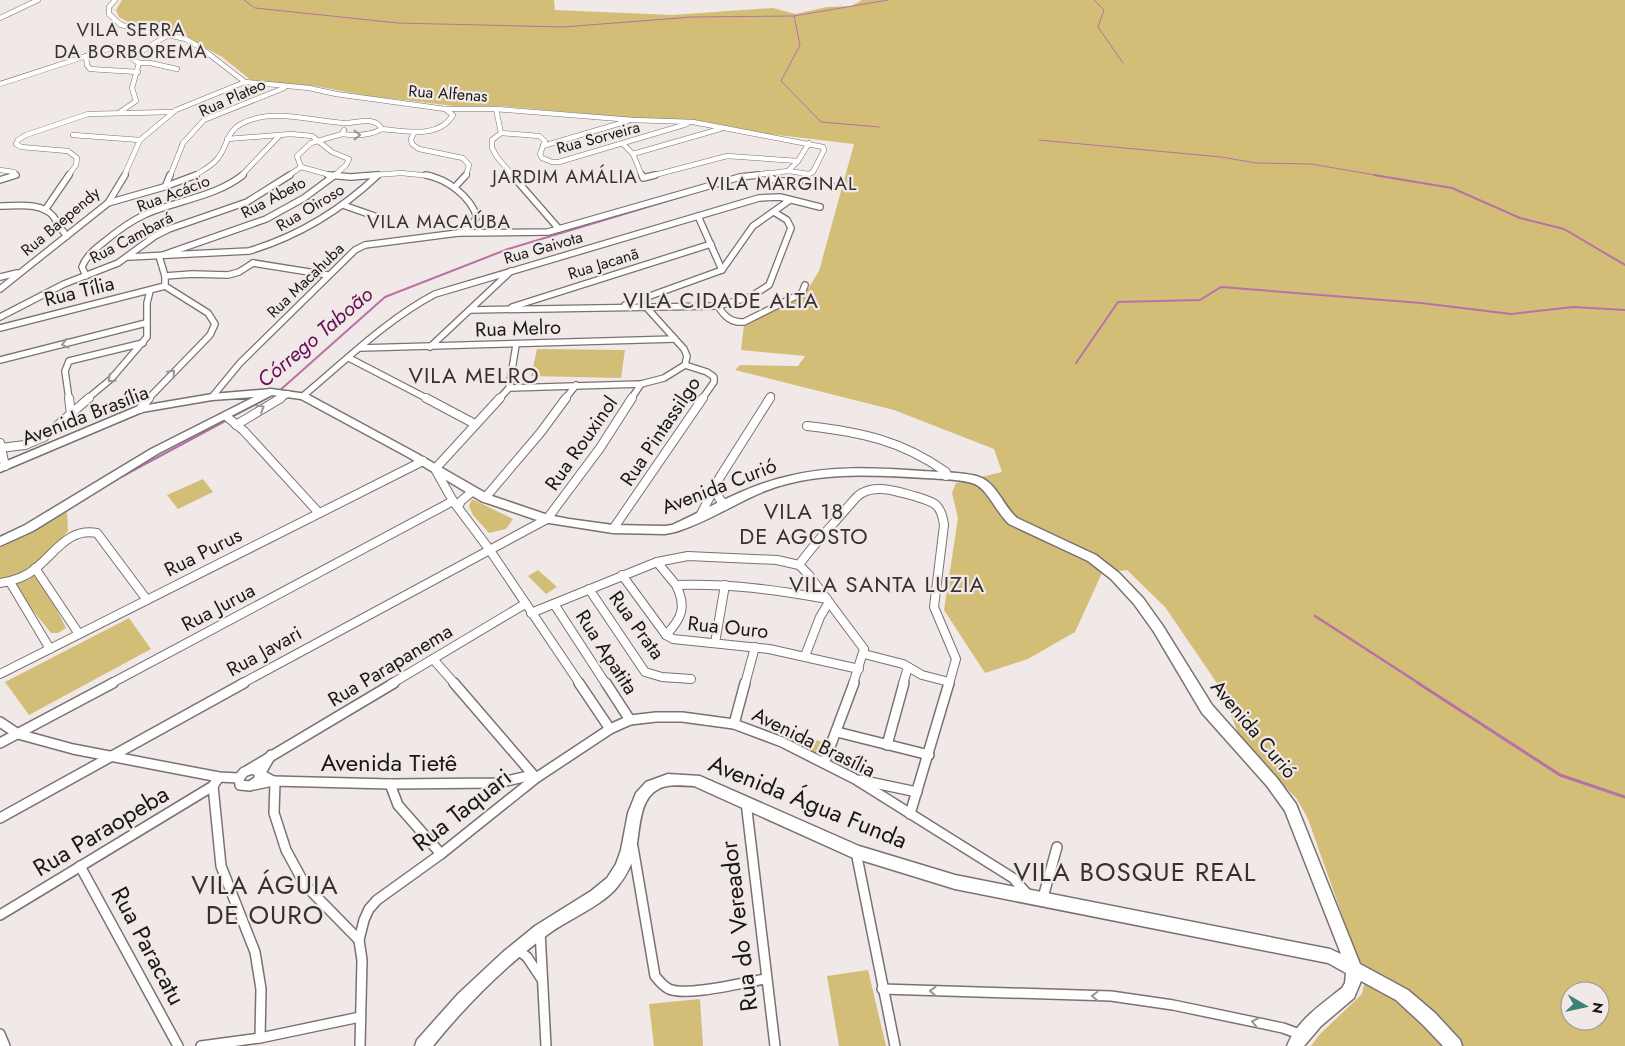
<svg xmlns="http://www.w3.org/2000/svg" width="1625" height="1046" viewBox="0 0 1625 1046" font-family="Jost,sans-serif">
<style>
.green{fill:#d3be78;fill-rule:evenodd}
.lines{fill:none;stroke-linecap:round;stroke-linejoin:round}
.stream-far3{stroke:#b871a6;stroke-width:1}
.stream-far2{stroke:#b871a6;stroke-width:2}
.stream-far1{stroke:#b871a6;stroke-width:2.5}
.stream{stroke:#b871a6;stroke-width:3}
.street-far3-casing{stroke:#797270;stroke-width:5.5}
.street-far2-casing{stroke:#797270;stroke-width:8}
.street-far1-casing{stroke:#797270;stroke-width:10}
.street-casing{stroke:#797270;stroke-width:12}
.secondary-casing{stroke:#797270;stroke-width:3}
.street-far3{stroke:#fff;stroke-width:4.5}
.street-far2{stroke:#fff;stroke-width:5.5}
.street-far1{stroke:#fff;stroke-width:8}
.street{stroke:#fff;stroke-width:9}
.secondary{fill:#fff;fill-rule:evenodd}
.oneway{stroke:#989797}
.labels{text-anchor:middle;stroke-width:4.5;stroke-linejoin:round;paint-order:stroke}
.far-street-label{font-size:16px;fill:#1a1817;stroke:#f1e9e7}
.far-quarter-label{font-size:19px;letter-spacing:1px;fill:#373230;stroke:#f1e9e7}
.street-label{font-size:20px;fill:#1a1817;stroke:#f1e9e7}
.water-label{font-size:21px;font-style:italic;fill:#660f57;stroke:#f1e9e7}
.quarter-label{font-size:22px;letter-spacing:1px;fill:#373230;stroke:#f1e9e7}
.near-street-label{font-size:24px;fill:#1a1817;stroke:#f1e9e7}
.near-quarter-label{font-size:26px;letter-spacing:1px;fill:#373230;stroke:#f1e9e7}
</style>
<rect width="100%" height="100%" fill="#f1e9e7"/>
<g class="green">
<path d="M122,0H554L555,10L672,15L773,8L795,14L827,7L851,6L862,0H1625V1046H1311L1319,1035L1362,994L1365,980L1308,819L1297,799L1241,741L1221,689L1165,607L1127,570L1102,573L1075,632L1028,659L985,673L944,610L958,518L952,493L956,483L1002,472L994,449L894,410L735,370L740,365L798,366L805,356L741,350L744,325L805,294L819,271L854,144L769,134L696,120L633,118L500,106H455L368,96L315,86L252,81L222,57L181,34L130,23L119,17L116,10ZM1570,991H1600V1021H1570Z"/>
<path d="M537,349L625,350L621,378L531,376Z"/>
<path d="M203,479L213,492L178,509L167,495Z"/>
<path d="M472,499L513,519L506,529L489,533L473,515L469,506Z"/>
<path d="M67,512L68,531L36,568L66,628L58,633H51L10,582L0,583V548Z"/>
<path d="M538,570L557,587L546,594L528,576Z"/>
<path d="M129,618L151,649L29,715L5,682Z"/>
<path d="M791,734L827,743L821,756L789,742Z"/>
<path d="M868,970L886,1046H839L827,976Z"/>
<path d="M700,999L703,1046H654L649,1004Z"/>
</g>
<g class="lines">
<g class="stream-far3">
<path d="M244,0L255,8L398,23L563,27L692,17L794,16L888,0"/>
<path d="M1094,0L1104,10L1098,27L1123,63"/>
<path d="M794,16L800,45L781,81L821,122L879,127"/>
<path d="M1039,140L1221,157L1256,163L1311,164L1381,176"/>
</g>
<g class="stream-far2">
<path d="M1374,175L1452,188L1520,218L1564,229L1625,265"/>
<path d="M797,180L845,185"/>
<path d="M1076,363L1118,302L1200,300L1221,287L1421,303L1511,314L1573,307L1625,310"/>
<path d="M278,392L385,297L508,249L684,196"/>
<path d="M265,399L271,396"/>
</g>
<g class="stream-far1">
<path d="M231,417L267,398"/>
<path d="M106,485L227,420"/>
<path d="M1315,616L1420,684"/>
</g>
<path class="stream" d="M1418,683L1560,775L1625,797"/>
<g class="street-far3-casing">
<g id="street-far3">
<path d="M115,0L109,7V14L121,25L186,39L201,48L245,82L309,88L336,94L445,109H496L633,120L693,122L823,147L824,150L813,172L809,174L788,171L748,176"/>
<path d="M0,18L38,0"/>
<path d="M86,56L87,65L90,69L138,72"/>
<path d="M139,63H150L177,69"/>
<path d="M0,84L117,46"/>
<path d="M496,109L501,133L492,140V148L497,157L513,176"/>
<path d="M120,112L136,101L132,88L139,63L131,58L168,35"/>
<path d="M382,129C406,131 439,139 453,115L445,109"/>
<path d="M344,130L342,134C356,136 369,136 382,129"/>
<path d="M414,133L411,139L412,144L419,149L463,158L469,165L466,176"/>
<path d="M501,133L539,136L545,141L540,154L542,158L552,162H559L687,124"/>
<path d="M73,135L140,140"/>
<path d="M227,139L291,134L312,136L332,152L349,159L346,165L334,176"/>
<path d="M623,144L633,154L642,176"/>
<path d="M543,146L628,121"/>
<path d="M633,154L720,129"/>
<path d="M0,170L14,172L16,175L13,176"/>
<path d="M788,171L798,161L809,143"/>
<path d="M766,173L769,176"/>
<path d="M68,176L76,165L77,158L68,151L21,147L16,144L18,140L26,135L88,114L173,112"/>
<path d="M124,176L140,140L176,110L245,82"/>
<path d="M170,176L183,143L204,120L284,88"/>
<path d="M194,176C202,171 212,166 218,158C227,147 227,131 241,124C273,107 310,121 343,123C356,124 374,115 382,129"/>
<path d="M241,176L280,135"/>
<path d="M288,176L301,167"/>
<path d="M334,176L301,167L297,156L311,143L342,134"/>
<path d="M361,176L401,173L432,176"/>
<path d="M651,176L727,156L798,161"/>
</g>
</g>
<g class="street-far2-casing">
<g id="street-far2">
<path d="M328,175L351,177L376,175"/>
<path d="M512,175L559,229"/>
<path d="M642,175L643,178L655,175"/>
<path d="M768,175L774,180L799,183"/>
<path d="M0,180L16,175"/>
<path d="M166,185L170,175"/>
<path d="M455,187L466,175"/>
<path d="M108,203L164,187L196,175"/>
<path d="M343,205L383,219"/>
<path d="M0,206C17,206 41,202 53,216C58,223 61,230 67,236"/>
<path d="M45,210L69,175"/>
<path d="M774,212L787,220L791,228L769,285L750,297L718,306C724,316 731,323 744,322L802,293L805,285"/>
<path d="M698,216L722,270"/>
<path d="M458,233L548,232L740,177L758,175"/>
<path d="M163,255L266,219L304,198L335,175"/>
<path d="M129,257L249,251C299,236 340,211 378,175"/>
<path d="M253,263L328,275"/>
<path d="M86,276L82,267C86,256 95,249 104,242C117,231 131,221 146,214C178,200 215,197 243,175"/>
<path d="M165,276L192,274L228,275L239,272L253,263"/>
<path d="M0,277L17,273"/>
<path d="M0,289L108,203L125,175"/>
<path d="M625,305L722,270L753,226L790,200"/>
<path d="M512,307L711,244"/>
<path d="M647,308L684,349L687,356L685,365"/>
<path d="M471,310L718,306"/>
<path d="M0,317L64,284L118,263L155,236L169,229L247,202L290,175"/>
<path d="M0,328L165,286"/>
<path d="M430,347L511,271"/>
<path d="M361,348L675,339"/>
<path d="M349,358L428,399"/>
<path d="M0,360L146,323"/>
<path d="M685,365L707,372L714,377V382L702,399"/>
<path d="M509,388L516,345"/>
<path d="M303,396C345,361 386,320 435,294L759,198L780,197L820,207"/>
<path d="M212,397L240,363L355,250L365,245L458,233L469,228L477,217C470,196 447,179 426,175"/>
<path d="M69,399L65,371L69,361L143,343"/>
<path d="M87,399L111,379L147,337V303L150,291"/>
<path d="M148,399L210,335L215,324L208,313L165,286V276L159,256"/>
<path d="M279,399L288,394"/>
<path d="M499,399L509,388L641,384L664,378L685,365"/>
<path d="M565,399L576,385"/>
<path d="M631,399L641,384"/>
<path d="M769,399L771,396"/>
</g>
</g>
<g class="street-far1-casing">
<g id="street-far1">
<path d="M69,398L71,414"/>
<path d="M426,398L475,424"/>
<path d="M500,398L435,469L453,501L489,549L580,684"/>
<path d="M140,409L149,398"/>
<path d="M226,416L244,431L319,513"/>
<path d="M236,425L281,398"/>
<path d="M807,426C860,432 901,440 946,472V476"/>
<path d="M0,443L5,466"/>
<path d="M0,448L25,445L44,437L89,398"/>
<path d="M716,486L719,498L725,506"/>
<path d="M485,498L541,432L566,398"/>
<path d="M458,507L461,501L473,491"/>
<path d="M699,518L720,477L770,398"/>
<path d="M613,529L703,398"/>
<path d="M657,562L676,585C728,583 776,590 827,599"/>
<path d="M799,565C813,545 830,528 846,509C851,504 856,496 862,493C877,484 899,492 914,496C934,502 941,503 944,525L934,607L956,659L949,684"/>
<path d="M35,568L79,634"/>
<path d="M622,575L666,635L673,639L769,649L859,669"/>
<path d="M10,582L50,649"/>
<path d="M0,583C13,581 26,577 36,568C56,552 68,528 97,533L147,600"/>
<path d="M589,589L645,672L662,677L691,679"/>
<path d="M554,604L606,684"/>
<path d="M531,613L657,562L688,556L777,560L799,565L808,574L864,649L853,684"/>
<path d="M666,635C682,618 687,607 676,585"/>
<path d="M715,643L725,585"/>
<path d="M864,654L903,664L922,675L949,682"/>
<path d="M805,656L820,617L829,602"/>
<path d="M433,659L455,684"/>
<path d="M0,674L423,461"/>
<path d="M110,684L453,501"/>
<path d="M241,684L547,519L600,448L632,398"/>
<path d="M391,684L525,604"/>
<path d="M745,684L755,647"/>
<path d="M903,684L908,667"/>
</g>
</g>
<g class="street-casing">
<g id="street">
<path d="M454,683L535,777"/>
<path d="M579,683L610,729"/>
<path d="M606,683L630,720"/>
<path d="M0,722L18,734L73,749L219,777L239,778"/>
<path d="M734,724L745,683"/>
<path d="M837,732L929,755"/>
<path d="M0,743L113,683"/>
<path d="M887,745L904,683"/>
<path d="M271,755L260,774L273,781"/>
<path d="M824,763L854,683"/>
<path d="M252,769L259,772V780L250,786L240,785L239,778L244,772Z"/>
<path d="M248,770L394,683"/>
<path d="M860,780L917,792"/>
<path d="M275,782L274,813L286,850L305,885L359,940"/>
<path d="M390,784L398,805L441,854"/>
<path d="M254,785L273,781L390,784L498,783L533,775"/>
<path d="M213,786L221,866L255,952L261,989L260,1038"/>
<path d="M746,802L775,1046"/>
<path d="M910,814L949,683"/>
<path d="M0,818L244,683"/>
<path d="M633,847L655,976C659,981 663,986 669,989C687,997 745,982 766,979"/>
<path d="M856,852L895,1046"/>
<path d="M80,866L178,1046"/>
<path d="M1042,901L1057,847"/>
<path d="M0,915L213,786L219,777"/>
<path d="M540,931L546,1046"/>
<path d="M518,950L527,957L541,978"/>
<path d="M882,989L1111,996L1173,1005L1283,1028L1302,1035"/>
<path d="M0,1034L5,1046"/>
<path d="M201,1046L260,1038L360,1017"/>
<path d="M360,1046L362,960L359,940L364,920L369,909L377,900L441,854L536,778L610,729L630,720L656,717H682L734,724L782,742L855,779L1013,878L1029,896"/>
</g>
</g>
<g class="secondary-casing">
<path id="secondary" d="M271,389L307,394L416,453L489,495L548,515L569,519L613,525L665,526L672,525C709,508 746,486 785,477C830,465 876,468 922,471C936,472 970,472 982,478C998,486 1004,507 1017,518L1096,555L1119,573L1143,598L1163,626L1212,705L1277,778L1296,804L1360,964L1408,990L1435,1013L1460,1040L1462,1046H1443L1423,1025L1396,1000L1361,981L1354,998L1321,1026L1304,1046H1287C1297,1020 1322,1004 1342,988L1345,983L1346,973L1328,963L955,889L851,857L694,786C682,786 668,783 657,790C639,800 640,830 636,849C633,862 627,875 618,886C604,905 567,920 547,935C505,966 466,1005 433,1046H415L417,1040L458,994L503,952L535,926L591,891L607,878L616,864L621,850L628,813L636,793L646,782L668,774L700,776L859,846L955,875L1330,949L1341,954L1285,811L1267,786L1202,713L1154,632L1134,604L1111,579L1088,561L1009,524C997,513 987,489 975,484C961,479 941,479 926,478C872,475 816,471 765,491C735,503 706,523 675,532L665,534L613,533L543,522L481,501L408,457L301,399L272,395L159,453L33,531L0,546V537L25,525L151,449L254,397L212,400L142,412L0,472V464L136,407L212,394Z"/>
</g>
<use href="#street-far3" class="street-far3"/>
<use href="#street-far2" class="street-far2"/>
<use href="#street-far1" class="street-far1"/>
<use href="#street" class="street"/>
<use href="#secondary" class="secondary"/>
</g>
<defs><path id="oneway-chevron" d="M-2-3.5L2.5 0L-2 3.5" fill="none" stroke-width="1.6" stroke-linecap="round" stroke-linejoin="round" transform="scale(1.25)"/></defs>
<g class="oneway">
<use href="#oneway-chevron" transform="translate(357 135)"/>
<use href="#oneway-chevron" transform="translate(65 344) rotate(166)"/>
<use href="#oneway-chevron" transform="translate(172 373) rotate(-46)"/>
<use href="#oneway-chevron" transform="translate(111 379) rotate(136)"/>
<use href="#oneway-chevron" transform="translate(261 408) rotate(-31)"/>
<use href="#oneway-chevron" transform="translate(933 991) rotate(-178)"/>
<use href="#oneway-chevron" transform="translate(1095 996) rotate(-178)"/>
<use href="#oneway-chevron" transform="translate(1255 1022) rotate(-168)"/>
</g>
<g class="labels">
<g class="far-street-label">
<text transform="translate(448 93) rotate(4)" y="6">Rua Alfenas</text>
<text transform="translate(232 97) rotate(-24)" y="6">Rua Plateo</text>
<text transform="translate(598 137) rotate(-15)" y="6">Rua Sorveira</text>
<text transform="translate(173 193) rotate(-21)" y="6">Rua Acácio</text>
<text transform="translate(273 197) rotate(-28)" y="6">Rua Abeto</text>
<text transform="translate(310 207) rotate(-31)" y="6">Rua Oiroso</text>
<text transform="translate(60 221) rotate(-40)" y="6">Rua Baependy</text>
<text transform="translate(131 237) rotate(-28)" y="6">Rua Cambará</text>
<text transform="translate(543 247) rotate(-16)" y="6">Rua Gaivota</text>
<text transform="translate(603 263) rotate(-17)" y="6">Rua Jacanã</text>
<text transform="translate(305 280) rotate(-44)" y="6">Rua Macahuba</text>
</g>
<g class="far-quarter-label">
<text x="131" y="36">VILA SERRA<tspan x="131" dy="22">DA BORBOREMA</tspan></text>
<text x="565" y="183">JARDIM AMÁLIA</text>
<text x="782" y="190">VILA MARGINAL</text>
<text x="439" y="228">VILA MACAÚBA</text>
</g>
<g class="street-label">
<text transform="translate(79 291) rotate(-14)" y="7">Rua Tília</text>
<text transform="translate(518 328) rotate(-2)" y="7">Rua Melro</text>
<text transform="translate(85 415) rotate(-21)" y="7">Avenida Brasília</text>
<text transform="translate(660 431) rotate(-56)" y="7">Rua Pintassilgo</text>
<text transform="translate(581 443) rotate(-55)" y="7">Rua Rouxinol</text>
<text transform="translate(719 486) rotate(-21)" y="7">Avenida Curió</text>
<text transform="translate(203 552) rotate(-27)" y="7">Rua Purus</text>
<text transform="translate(218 607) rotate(-28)" y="7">Rua Jurua</text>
<text transform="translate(637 625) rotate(54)" y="7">Rua Prata</text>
<text transform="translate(728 627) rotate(6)" y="7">Rua Ouro</text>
<text transform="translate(264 651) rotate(-29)" y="7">Rua Javari</text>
<text transform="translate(607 652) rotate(57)" y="7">Rua Apatita</text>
<text transform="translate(390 665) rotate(-31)" y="7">Rua Parapanema</text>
<text transform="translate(1254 729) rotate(50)" y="7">Avenida Curió</text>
<text transform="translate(814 742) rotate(26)" y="7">Avenida Brasília</text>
</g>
<g class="water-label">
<text transform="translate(315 337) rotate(-40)" y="7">Córrego Taboão</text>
</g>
<g class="quarter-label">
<text x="721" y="308">VILA CIDADE ALTA</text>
<text x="474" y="383">VILA MELRO</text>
<text x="804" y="519">VILA 18<tspan x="804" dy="25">DE AGOSTO</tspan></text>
<text x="887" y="592">VILA SANTA LUZIA</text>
</g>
<g class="near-street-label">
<text x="389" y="771">Avenida Tietê</text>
<text transform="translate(808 802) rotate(22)" y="8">Avenida Água Funda</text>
<text transform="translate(462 810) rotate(-38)" y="8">Rua Taquari</text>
<text transform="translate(101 831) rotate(-31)" y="8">Rua Paraopeba</text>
<text transform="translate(739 926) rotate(-97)" y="8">Rua do Vereador</text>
<text transform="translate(148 946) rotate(62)" y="8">Rua Paracatu</text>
</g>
<g class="near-quarter-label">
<text x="1135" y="881">VILA BOSQUE REAL</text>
<text x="265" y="894">VILA ÁGUIA<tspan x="265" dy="30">DE OURO</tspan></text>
</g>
</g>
<g transform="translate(1585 1006) rotate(99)"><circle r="24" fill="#f1e9e7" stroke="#9b9594"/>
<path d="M0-4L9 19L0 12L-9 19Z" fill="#3d8276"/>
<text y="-8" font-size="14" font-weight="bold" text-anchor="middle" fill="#1a1817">N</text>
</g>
</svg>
